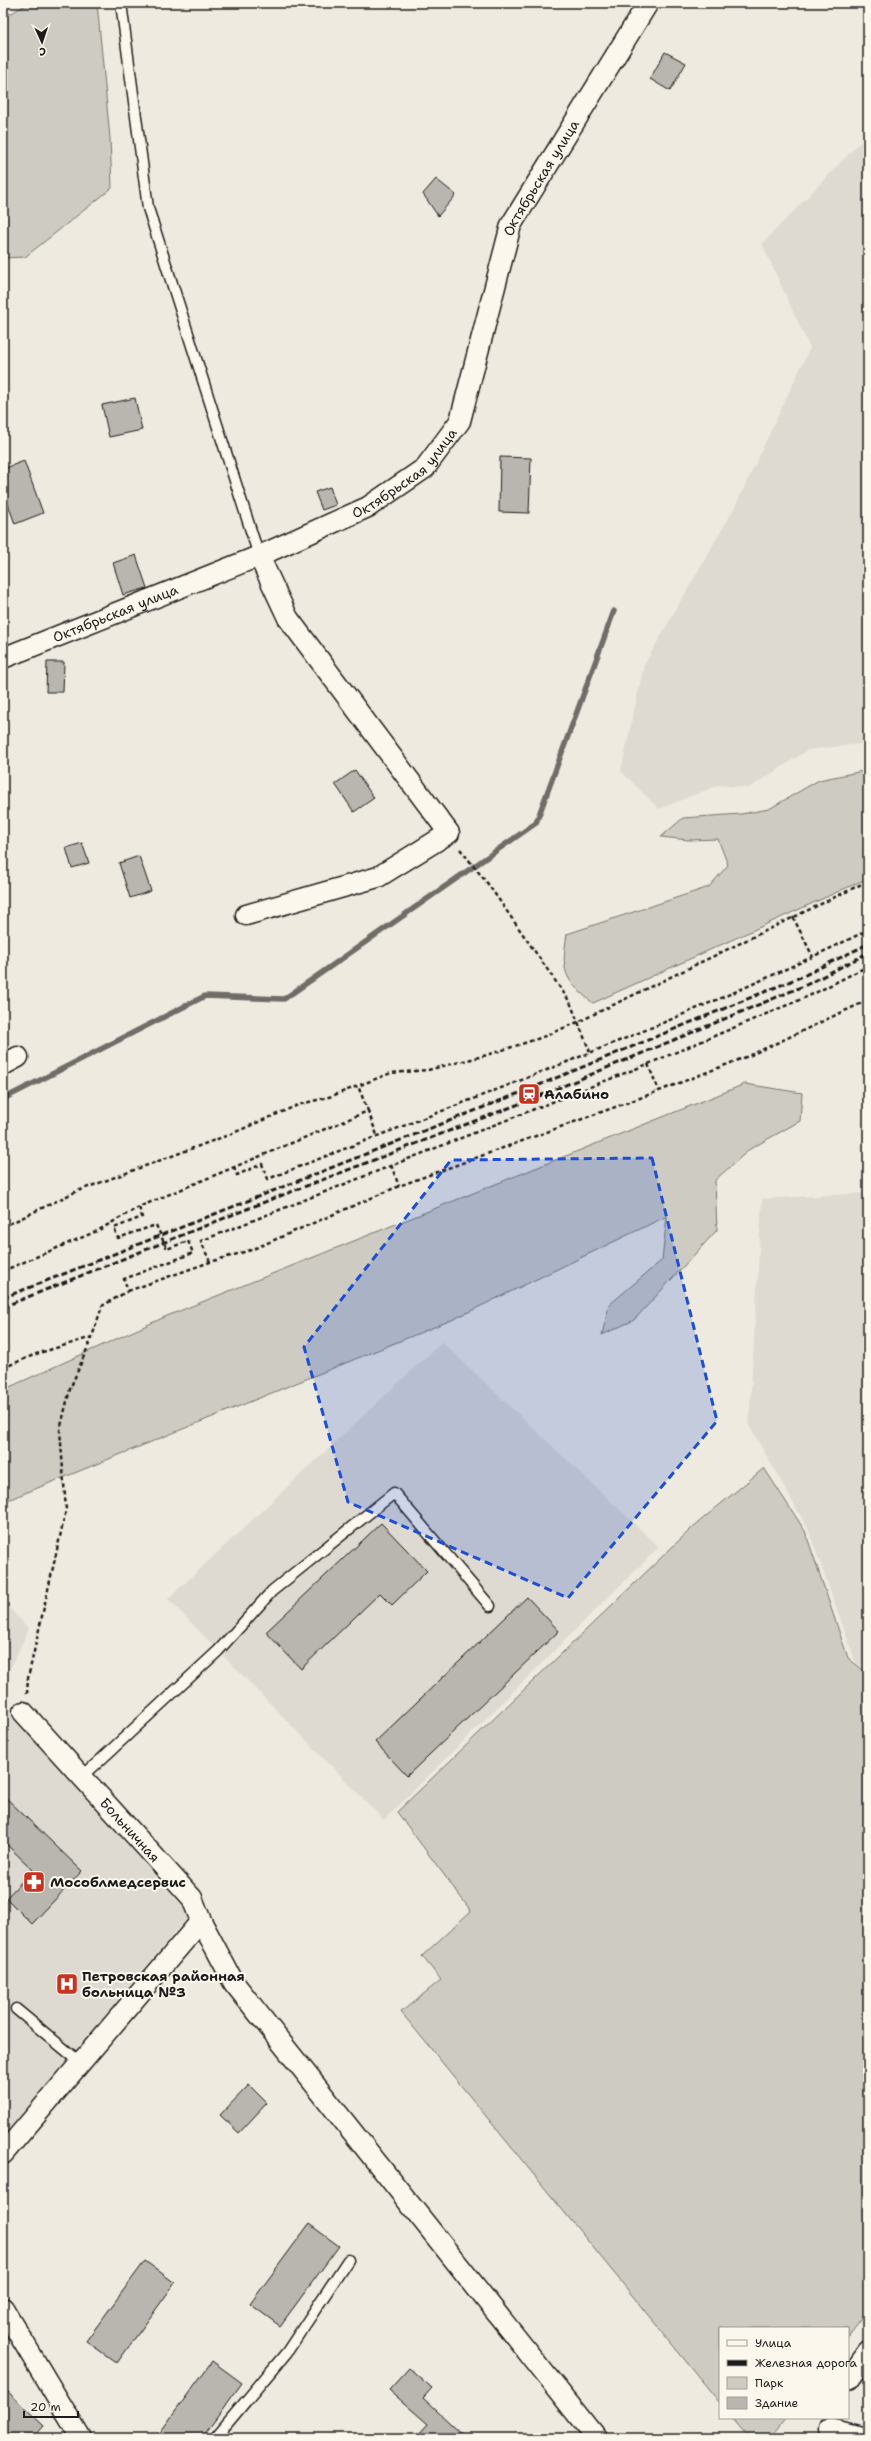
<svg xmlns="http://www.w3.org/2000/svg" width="871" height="2441" viewBox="0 0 871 2441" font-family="'Shantell Sans',sans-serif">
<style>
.built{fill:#dedad1}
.green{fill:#ceccc2;stroke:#75746f}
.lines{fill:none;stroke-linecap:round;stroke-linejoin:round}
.stream{stroke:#6f6d69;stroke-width:5.5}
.building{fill:#b9b6af;stroke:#1c1c1c}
.lane-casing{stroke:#1c1c1c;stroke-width:13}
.street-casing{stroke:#1c1c1c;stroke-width:23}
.path{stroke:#1c1c1c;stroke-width:2.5;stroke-dasharray:4 3;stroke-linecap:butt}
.lane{stroke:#fbf7ec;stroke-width:10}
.street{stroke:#fbf7ec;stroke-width:20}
.rail{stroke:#1c1c1c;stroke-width:3;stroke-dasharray:6 3;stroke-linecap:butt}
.marked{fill:#1d4ed8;fill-opacity:0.2;stroke:#1d4ed8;stroke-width:3;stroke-dasharray:8 5;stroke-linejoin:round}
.labels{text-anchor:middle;stroke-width:4;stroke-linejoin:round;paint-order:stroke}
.street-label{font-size:14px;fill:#1c1c1c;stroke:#fbf7ec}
.poi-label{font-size:14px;font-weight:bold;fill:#1c1c1c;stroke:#fbf7ec;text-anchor:start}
</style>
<rect width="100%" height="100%" fill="#eeeadf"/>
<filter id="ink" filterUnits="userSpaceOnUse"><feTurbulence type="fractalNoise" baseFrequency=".025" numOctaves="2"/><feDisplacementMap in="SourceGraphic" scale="8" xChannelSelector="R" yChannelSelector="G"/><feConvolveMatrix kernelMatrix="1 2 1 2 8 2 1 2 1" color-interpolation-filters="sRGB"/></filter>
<g filter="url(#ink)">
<g class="built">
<path d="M868,134V743L808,750L749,788L719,785L659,809L621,771L644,665L735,507L810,348L762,244Z"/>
<path d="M868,1193V1672L856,1663L808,1529L749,1425L762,1199Z"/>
<path d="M442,1342L659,1547L384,1820L168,1599Z"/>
<path d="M3,1601L29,1629L3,1684Z"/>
<path d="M3,1707L190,1914L3,2138Z"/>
</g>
<g class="green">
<path d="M29,3H97L110,138L112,188L25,257L3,258V8L10,14Z"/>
<path d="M868,770V878L593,1003C563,979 561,971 567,934L709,887L728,865L718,839L689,840L661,837L683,818L741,814L769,809L819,780Z"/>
<path d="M745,1084L802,1093L800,1121L750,1149L715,1180L717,1230L634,1320L602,1335L609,1305L662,1260L667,1216L454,1319L3,1502V1390L167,1316Z"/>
<path d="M764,1468L805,1531L848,1658L868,1674V2311L848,2337V2328H720V2403L401,2012L441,1980L422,1956L471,1911L397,1812L693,1527Z"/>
<path d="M732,2418H786L771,2438H749Z"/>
</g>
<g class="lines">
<path class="stream" d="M3,1099L205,996L284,999L536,823L614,611"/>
</g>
<g class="building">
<path d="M665,52L686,63L670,91L650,79Z"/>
<path d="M436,179L456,195L438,216L423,194Z"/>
<path d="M135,398L142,430L109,437L102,405Z"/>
<path d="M500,457L531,458L529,513L499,512Z"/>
<path d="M24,461L43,513L15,524L7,501L3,503V469Z"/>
<path d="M330,487L336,505L322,510L315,492Z"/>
<path d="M136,555L147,588L123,595L113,563Z"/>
<path d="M47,662H64L63,692H46Z"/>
<path d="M355,770L374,798L354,812L335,784Z"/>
<path d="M82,843L89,863L72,868L66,848Z"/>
<path d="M139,856L151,891L130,898L119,863Z"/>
<path d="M381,1523L427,1571L392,1605L380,1593L301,1669L266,1632Z"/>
<path d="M527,1597L559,1631L407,1776L375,1742Z"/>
<path d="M3,1795L82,1871L32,1924L6,1898L33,1870L3,1841Z"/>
<path d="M249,2085L267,2103L239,2133L220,2115Z"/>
<path d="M309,2224L339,2246L280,2326L250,2304Z"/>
<path d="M145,2261L175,2283L117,2363L86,2341Z"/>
<path d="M212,2361L242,2383L202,2438H156Z"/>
<path d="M409,2368L432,2388L423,2398L466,2438H415L428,2424L389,2390Z"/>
<path d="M3,2387L44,2426L33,2438H3Z"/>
</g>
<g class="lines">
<g class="lane-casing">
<g id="lane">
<path d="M121,3L148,208L259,556"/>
<path d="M82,1777L218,1651L272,1591L394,1493L490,1606"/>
<path d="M16,2009L81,2063"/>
<path d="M215,2438L287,2352L348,2260"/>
</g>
</g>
<g class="street-casing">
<g id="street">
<path id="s1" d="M3,658L259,556L368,507L425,468L460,421L511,225L648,3"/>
<path d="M246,915L378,877L449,833L288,618L259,556"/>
<path d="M3,1065L18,1057"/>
<path d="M201,1921L234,1983L596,2438"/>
<path d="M3,2154L201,1921L192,1898L23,1712"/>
<path d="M3,2308L81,2438"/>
<path d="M848,2380L868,2352"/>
<path d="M830,2430L861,2438"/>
</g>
</g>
<g class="path">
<path d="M793,917L813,957"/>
<path d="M590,1052L578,1022L868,881"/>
<path d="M648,1064L659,1091"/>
<path d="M368,1111L377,1135"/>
<path d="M391,1165L399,1186"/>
<path d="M234,1167L237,1175L262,1164L268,1179C469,1099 674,1026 868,930"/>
<path d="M3,1227L75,1192L231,1134L298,1105L332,1096L391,1073L428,1070L487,1055L540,1038L578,1022L570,1002L488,884L460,849"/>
<path d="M210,1262L201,1241L648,1064L811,995L868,966"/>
<path d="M3,1271L97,1231L139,1207"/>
<path d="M128,1291L210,1262L251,1250L399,1186L659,1091L751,1055L868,1000"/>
<path d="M3,1368L36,1354L92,1337"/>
<path d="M27,1694L28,1678L66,1510L60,1430L70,1389L92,1337L102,1306L128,1291L124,1279L193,1253L188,1241L167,1249L156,1225L118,1238L114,1228L142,1217L139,1207L368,1111L358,1086"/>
</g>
<use href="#lane" class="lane"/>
<use href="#street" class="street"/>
<g class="rail">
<path d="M3,1298L527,1090L803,976L868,944"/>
<path d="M3,1307L257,1205L532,1099L806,985L868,953"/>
</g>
</g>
</g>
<path class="marked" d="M652,1158L717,1421L568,1598L348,1502L304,1347L451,1160Z"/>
<defs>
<g id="station-square" transform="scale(1.15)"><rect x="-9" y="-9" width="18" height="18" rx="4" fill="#c8321e" stroke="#fbf7ec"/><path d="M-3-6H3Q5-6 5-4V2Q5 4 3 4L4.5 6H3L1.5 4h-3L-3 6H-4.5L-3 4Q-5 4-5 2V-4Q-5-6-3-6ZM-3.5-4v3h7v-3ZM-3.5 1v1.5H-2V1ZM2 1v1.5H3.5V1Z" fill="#fff"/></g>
<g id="pharmacy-square" transform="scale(1.15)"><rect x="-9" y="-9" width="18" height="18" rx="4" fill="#c8321e" stroke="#fbf7ec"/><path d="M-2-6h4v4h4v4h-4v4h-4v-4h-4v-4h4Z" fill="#fff"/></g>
<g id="hospital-square" transform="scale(1.15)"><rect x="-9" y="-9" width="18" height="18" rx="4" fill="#c8321e" stroke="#fbf7ec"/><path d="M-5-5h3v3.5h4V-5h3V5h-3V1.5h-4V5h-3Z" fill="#fff"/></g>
</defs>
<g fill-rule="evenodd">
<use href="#station-square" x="529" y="1094"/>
<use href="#pharmacy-square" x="34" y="1882"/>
<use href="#hospital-square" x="67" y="1984"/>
</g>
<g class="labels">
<g class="street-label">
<text dy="5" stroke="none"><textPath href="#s1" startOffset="781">Октябрьская улица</textPath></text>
<text dy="5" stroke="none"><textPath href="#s1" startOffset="445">Октябрьская улица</textPath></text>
<text dy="5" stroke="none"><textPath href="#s1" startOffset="121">Октябрьская улица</textPath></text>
<text transform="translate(130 1830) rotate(48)" y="5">Больничная</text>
</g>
<g class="poi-label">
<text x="544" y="1099">Алабино</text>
<text x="50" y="1887">Мособлмедсервис</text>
<text x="82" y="1981">Петровская районная<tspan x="82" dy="16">больница №3</tspan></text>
</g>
</g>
<rect width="871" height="2441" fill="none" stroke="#fbf7ec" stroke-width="16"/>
<rect x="8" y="8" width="855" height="2425" fill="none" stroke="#1c1c1c" stroke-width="1.5" filter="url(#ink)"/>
<rect x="719" y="2327" width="130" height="92" fill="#fbf7ec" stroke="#a29f99"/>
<rect x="727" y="2340" width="20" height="6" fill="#fbf7ec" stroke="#a29f99"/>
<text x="755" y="2347" font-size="12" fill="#1c1c1c">Улица</text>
<rect x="727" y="2360" width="20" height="6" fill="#1c1c1c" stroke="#a29f99"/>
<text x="755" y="2367" font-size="12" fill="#1c1c1c">Железная дорога</text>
<rect x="727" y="2377" width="20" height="12" fill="#ceccc2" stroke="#a29f99"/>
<text x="755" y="2387" font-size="12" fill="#1c1c1c">Парк</text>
<rect x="727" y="2397" width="20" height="12" fill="#b9b6af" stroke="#a29f99"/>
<text x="755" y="2407" font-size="12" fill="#1c1c1c">Здание</text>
<g transform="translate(42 42) rotate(177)" stroke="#fbf7ec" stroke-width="3" paint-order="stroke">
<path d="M0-3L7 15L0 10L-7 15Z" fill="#1c1c1c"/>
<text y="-6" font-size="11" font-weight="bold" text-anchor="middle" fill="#1c1c1c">С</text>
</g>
<path d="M24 2411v6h54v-6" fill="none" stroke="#1c1c1c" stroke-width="2"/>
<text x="30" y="2411" font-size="12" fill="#1c1c1c" stroke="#fbf7ec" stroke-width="3" paint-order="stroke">20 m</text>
</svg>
